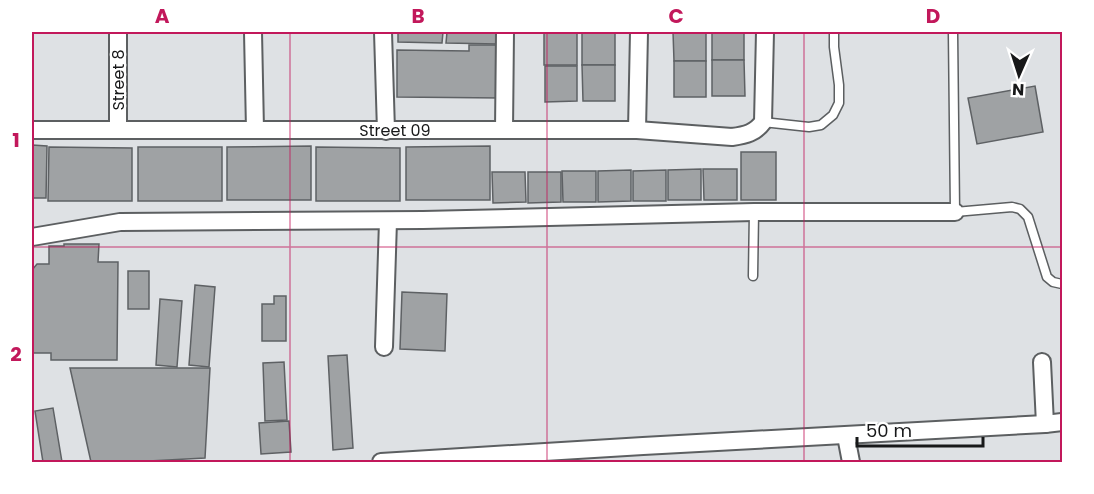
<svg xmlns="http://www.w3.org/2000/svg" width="1094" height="494" viewBox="0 0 1094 494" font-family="Poppins,sans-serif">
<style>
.building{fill:#9fa2a4;stroke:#5e6164;stroke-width:1.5}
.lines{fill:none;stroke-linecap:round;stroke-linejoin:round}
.lane-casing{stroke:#5c5f61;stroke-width:11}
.street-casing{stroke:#5c5f61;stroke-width:20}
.lane{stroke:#fff;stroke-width:8}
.street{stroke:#fff;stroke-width:16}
.grid{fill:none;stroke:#c2185b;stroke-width:1.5;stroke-opacity:0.55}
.labels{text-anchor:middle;stroke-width:4.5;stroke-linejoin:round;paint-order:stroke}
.street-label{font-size:16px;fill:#171819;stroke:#fff}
.neatline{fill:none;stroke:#c2185b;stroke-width:2}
.grid-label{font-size:20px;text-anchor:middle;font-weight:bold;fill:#c2185b}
</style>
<rect width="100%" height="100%" fill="#dee1e4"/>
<g class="building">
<path d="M398,32H443L442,43L398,42Z"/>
<path d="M447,32H499L498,44L446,43Z"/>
<rect x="544" y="32" width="33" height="33"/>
<rect x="582" y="32" width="33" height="33"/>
<path d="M673,32H706V61H674Z"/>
<rect x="712" y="32" width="32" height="28"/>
<path d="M469,45H502L501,98L397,97V50L469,51Z"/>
<path d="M712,60H744L745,96H712Z"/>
<rect x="674" y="61" width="32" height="36"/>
<path d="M582,65H615V101H583Z"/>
<path d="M545,66H577V101L545,102Z"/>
<path d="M1035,86L1043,132L977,144L968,98Z"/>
<path d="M32,145L47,146L46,198H32Z"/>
<path d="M311,146V200H227V147Z"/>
<path d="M490,146V200H406V147Z"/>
<path d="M49,147L132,148V201H48Z"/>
<rect x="138" y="147" width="84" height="54"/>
<path d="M316,147L400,148V201H316Z"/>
<rect x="741" y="152" width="35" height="48"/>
<path d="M701,169V200H668V170Z"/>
<path d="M703,169H737V200H704Z"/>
<path d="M631,170V201L598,202V171Z"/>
<path d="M666,170V201H633V171Z"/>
<path d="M562,171H596V202H563Z"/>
<path d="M492,172H525L526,202L493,203Z"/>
<path d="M528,172H561V202L528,203Z"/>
<path d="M64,244H99L98,262H118L117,360H51V353H32V270L37,264H49V246H64Z"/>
<rect x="128" y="271" width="21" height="38"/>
<path d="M195,285L215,287L209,367L189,365Z"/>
<path d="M402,292L447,294L445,351L400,349Z"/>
<path d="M274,296H286V341H262V304H274Z"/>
<path d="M160,299L182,301L177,367L156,365Z"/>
<path d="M347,355L353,448L333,450L328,356Z"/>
<path d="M284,362L287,420L265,421L263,363Z"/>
<path d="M70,368H210L205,458L130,462H91Z"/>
<path d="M53,408L62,462H43L35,411Z"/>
<path d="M289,421L291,452L261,454L259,423Z"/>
</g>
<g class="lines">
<g class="lane-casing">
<g id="lane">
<path d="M953,32L955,212L1012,207L1020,209L1028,217L1047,277L1053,282L1062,284"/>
<path d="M763,122L809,127L821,125L833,115L839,103V85L834,47V32"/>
<path d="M753,276L754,212"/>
</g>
</g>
<g class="street-casing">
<g id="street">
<path d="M118,32V129"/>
<path d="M253,32L255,130"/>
<path d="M383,32L386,131"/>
<path id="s1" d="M32,130H637L732,137C746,135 755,133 763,122L765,32"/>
<path d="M504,130L505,32"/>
<path d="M637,130L639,32"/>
<path d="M32,237L120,222L423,220L754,212H955"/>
<path d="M384,347L388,221"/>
<path d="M1042,362L1045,424"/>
<path d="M846,436L851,462"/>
<path d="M381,462L643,446L1045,424L1062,422"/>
</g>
</g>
<use href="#lane" class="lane"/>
<use href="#street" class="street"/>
</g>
<path class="grid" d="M290,32V462M547,32V462M804,32V462M32,247H1062"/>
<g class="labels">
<g class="street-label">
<text transform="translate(118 80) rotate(-90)" y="6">Street 8</text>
<text dy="6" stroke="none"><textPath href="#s1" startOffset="363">Street 09</textPath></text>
</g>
</g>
<rect width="1094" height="494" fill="none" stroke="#ffffff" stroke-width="66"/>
<g transform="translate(1019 75) rotate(183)" stroke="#ffffff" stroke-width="4.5" paint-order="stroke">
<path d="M0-4.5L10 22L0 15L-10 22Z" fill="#171819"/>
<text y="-9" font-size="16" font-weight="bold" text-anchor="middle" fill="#171819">N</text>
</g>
<path d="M857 437v9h126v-9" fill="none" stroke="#171819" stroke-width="3"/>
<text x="866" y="437" font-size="18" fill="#171819" stroke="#ffffff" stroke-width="4.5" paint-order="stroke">50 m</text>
<rect x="33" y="33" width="1028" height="428" class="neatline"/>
<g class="grid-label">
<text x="162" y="23">A</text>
<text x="418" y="23">B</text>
<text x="676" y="23">C</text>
<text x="933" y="23">D</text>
<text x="16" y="147">1</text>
<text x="16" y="361">2</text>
</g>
</svg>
